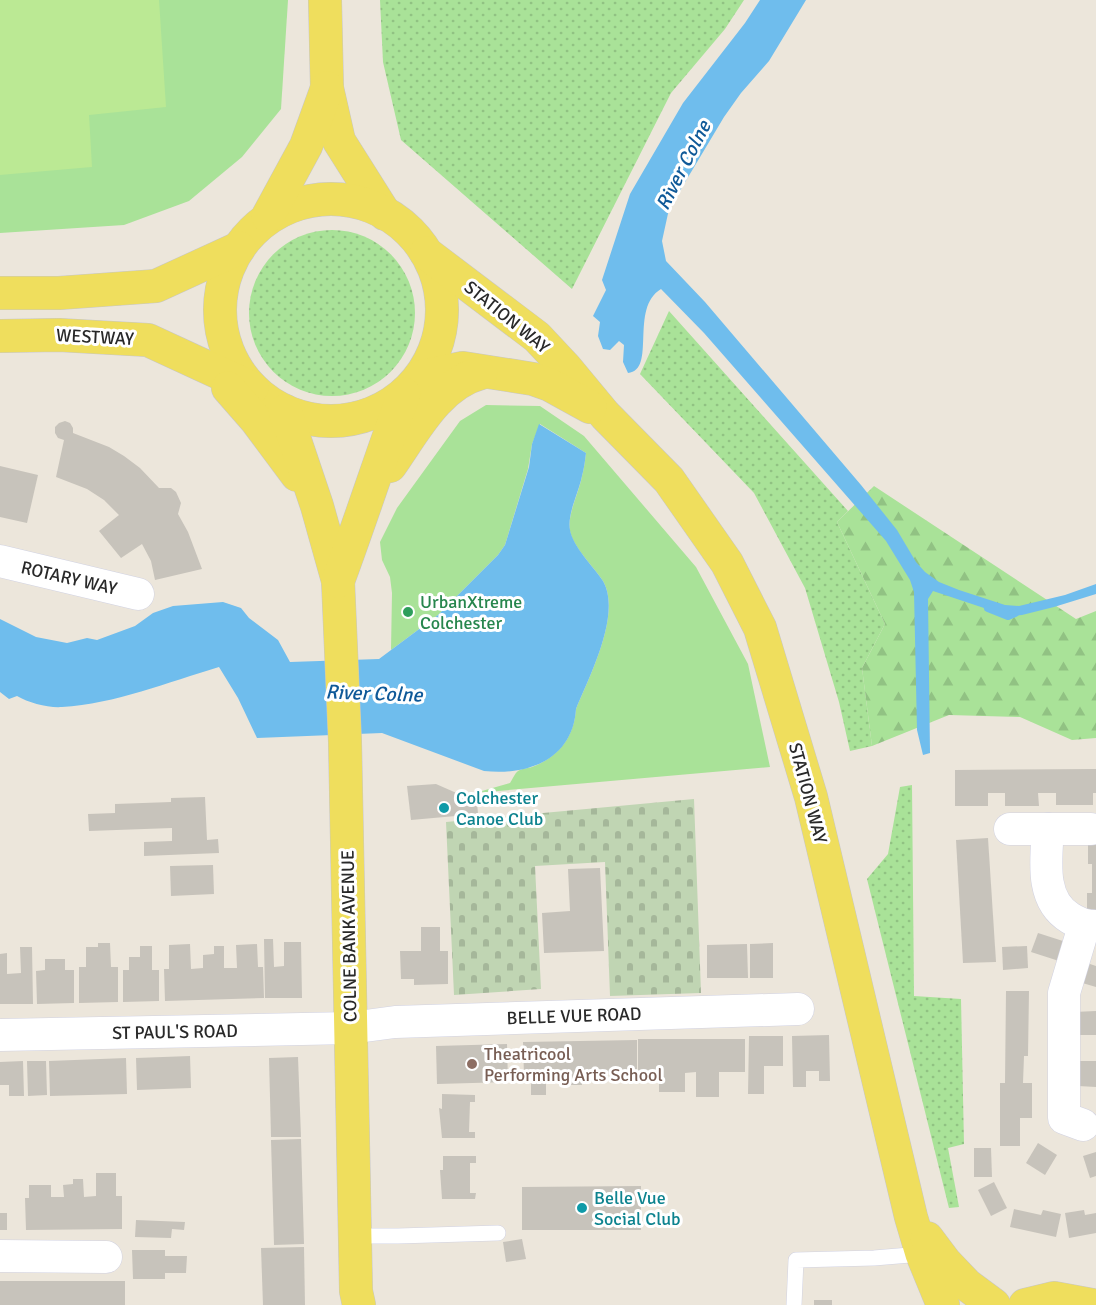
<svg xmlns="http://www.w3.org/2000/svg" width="1096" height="1305" viewBox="0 0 1096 1305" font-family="Signika,sans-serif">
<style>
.grass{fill:url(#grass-dots)}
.forest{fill:url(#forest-firs)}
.cemetery{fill:url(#cemetery-stones)}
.park{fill:#a9e298}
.pitch{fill:#bbe994}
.water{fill:#6fbded}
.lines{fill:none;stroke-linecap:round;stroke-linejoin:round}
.stream{stroke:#6fbded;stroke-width:8}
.building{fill:#c7c3bb}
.service-casing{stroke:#d1d2e2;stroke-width:16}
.minor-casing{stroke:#d1d2e2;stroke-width:33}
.primary-casing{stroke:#c7c7c7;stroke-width:34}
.service{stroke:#fff;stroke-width:15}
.minor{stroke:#fff;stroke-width:32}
.primary{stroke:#efde5d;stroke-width:33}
.leisure-dot{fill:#2e9e5b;stroke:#fff;stroke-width:2}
.culture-dot{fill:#0f9aa8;stroke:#fff;stroke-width:2}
.education-dot{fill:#8d6e63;stroke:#fff;stroke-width:2}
.labels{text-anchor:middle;stroke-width:6;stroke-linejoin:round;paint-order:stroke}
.street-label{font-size:18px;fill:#292929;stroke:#fff}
.leisure-label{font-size:18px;fill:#27864d;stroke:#fff;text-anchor:start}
.culture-label{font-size:18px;fill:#0d838f;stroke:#fff;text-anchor:start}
.education-label{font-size:18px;fill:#785e54;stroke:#fff;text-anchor:start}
.water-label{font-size:20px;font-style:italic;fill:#0f5998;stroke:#fff}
</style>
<defs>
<pattern id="grass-dots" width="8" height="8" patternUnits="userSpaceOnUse" patternTransform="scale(1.5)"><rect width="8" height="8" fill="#a9e298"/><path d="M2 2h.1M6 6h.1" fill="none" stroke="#91c283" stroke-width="1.8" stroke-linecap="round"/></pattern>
<pattern id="forest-firs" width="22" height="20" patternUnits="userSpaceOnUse" patternTransform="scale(1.5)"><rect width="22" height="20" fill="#a9e298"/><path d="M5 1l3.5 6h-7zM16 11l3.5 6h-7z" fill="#91c283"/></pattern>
<pattern id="cemetery-stones" width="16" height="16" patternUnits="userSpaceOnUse" patternTransform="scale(1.5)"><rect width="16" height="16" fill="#c0d5b3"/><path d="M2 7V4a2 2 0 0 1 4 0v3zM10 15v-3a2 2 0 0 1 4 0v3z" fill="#a5b79a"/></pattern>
</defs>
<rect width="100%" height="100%" fill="#ece6db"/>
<g class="grass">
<path d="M380,0H744L725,29L671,93L572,289L401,140L383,62Z"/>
<circle cx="332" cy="313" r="83"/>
<path d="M669,311L848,511L837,522L885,624L862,668L872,746L850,751L839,702L805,588L754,493L640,374Z"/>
<path d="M912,785L914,996L961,999L964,1144L948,1148L959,1207L949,1208L867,879L888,854L900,787Z"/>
</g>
<path class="forest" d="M874,486L1076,619L1096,611V738L1072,740L1020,717L949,715L872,746L862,668L885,624L837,522Z"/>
<path class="cemetery" d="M694,799L701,993L610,996L605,862L535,866L541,989L454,995L446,822Z"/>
<g class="park">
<path d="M0,0H288L281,109L242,157L189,201L124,225L0,233Z"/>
<path d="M486,405L540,406L584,436L696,567L748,664L770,767L475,793L510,783C512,780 515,773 518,771C521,769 528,768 532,767C558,757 574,738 576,709C589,677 622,614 603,581C594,567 573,547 570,531C567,514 579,493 582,476C584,469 585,461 586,453L540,424L532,444L528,469L505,545L498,555L438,615L391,650L392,593L390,577L382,560L380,542L397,508L460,421Z"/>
</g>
<path class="pitch" d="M0,0H159L166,107L89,115L92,167L0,175Z"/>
<g class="water">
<path d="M760,0H806L769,61L741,93L724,117L669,209L662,241L666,261L705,302L861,485L897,530L916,562L925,572L939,582L959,590L1005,605L1019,606L1065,595L1096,584V594L1054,607L1022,615L1008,616L933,591L928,599L930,753L923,755L917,730L914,592L910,580L886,541L704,333L661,289C629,308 657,370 628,373L623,362L624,345L619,341L610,350L603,349L598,336L600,322L593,316L606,290L602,280L630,194L683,103L745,23Z"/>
<path d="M539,424L586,453C585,461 584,469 582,476C579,492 567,514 570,530C573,547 594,567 603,581C622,614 589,677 576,709C573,759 528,776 484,771L382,733L257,738L238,698L219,667C168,682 115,704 62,707C48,708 29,703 17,696L9,699L0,692V619L36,637L67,643L87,638L97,640L135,626L153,613L173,606L223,602L241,608L249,618L278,640L290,662L379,659L438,615L498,555L505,545L529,467L532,444Z"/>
</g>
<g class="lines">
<path class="stream" d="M988,608L1008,616L1015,613"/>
</g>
<g class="building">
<path d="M65,421L70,423L73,428V433L109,447L124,456L140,468L159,488H171L176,492L181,503L178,514L188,532L202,569L155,580L151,561L142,544L121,558L99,531L119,515L104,500L87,489L56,477L64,440L58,438L55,433V427L59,423Z"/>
<path d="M0,466L38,475L27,523L0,517Z"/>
<path d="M1096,769V793H1093V805H1056V793H1038L1039,806H1005V793H988V806H955V770Z"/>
<path d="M436,784L477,802L478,814L411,820L407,786Z"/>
<path d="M205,797L207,840L218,839L219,853L144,856V842L172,841V828L89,831L88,814L115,813V804L171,802V798Z"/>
<path d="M988,838L996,962L963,963L956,840Z"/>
<path d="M1088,842H1096V911H1087V893H1092V864H1088Z"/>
<path d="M213,865L214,894L171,896L170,866Z"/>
<path d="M600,868L604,951L544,953L542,913L570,911L568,869Z"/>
<path d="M421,927H440V951H448V984L414,985V979H401L400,951H421Z"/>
<path d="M1038,933L1066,942L1059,961L1031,952Z"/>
<path d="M264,939H273L274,967L284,966V942H301L302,998H265Z"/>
<path d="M98,943H110L111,967H118V1002L79,1003V967H86V947H98Z"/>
<path d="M773,943V978H750V944Z"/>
<path d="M190,944L191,969L203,968V955L214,954V946H224V968H237L236,945L257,944L258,967H263L264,998L165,1001L164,969H169V945Z"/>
<path d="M747,944L748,978H707V945Z"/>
<path d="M140,946H152V970H159V1001L123,1002V970H129V957H140Z"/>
<path d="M1027,946L1028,968L1003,970L1002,947Z"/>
<path d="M20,947H32L33,1004H0V954L7,953V974L21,973Z"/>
<path d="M45,959H65V970H74V1003L37,1004L36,971L45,970Z"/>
<path d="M1084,962L1096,966V987L1079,982Z"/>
<path d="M1006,991H1029L1028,1056H1024L1023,1083H1032V1118H1020V1146H1000V1083H1005Z"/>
<path d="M1096,1011V1035H1075L1074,1012Z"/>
<path d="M829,1035L830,1081H819V1071H806V1087H793L792,1036Z"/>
<path d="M749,1036H783V1066H764V1094H748Z"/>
<path d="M638,1039H745V1072H719V1097H696V1072L685,1073V1092H659V1073H638Z"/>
<path d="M637,1040V1073L582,1074V1085H563V1074L546,1075V1095H531V1075H524L523,1042Z"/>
<path d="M507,1044L508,1082L437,1084L436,1046Z"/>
<path d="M190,1056L191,1088L137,1090L136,1058Z"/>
<path d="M298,1057L301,1137H271L269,1058Z"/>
<path d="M126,1058L127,1094L50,1096L49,1061Z"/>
<path d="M23,1061L24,1096H9V1085H0V1062Z"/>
<path d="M27,1061H46L47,1095L28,1096Z"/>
<path d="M1079,1061H1096V1087L1078,1086Z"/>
<path d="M442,1094L475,1095V1102H470L469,1132H475V1138H442L439,1108L442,1109Z"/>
<path d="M301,1139L304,1244L274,1245L271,1140Z"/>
<path d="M1038,1143L1057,1155L1045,1175L1026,1163Z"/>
<path d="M974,1148H991L992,1177H974Z"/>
<path d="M1096,1152V1176L1090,1178L1083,1156Z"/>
<path d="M443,1156H476V1163H470V1193H476L475,1199H442L440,1170H443Z"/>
<path d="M96,1173H116V1196H122V1229L26,1230L25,1198H29V1185H51V1197H64L63,1185L73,1184V1179H83L84,1197L96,1196Z"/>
<path d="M994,1182L1007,1208L991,1216L978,1190Z"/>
<path d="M641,1186V1230H522V1187Z"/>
<path d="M1014,1209L1041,1215L1043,1210L1061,1214L1056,1237L1010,1227Z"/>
<path d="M1084,1210L1085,1215L1096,1213V1233L1069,1238L1065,1213Z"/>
<rect x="0" y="1213" width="7" height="17"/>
<path d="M136,1220L185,1222L184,1230L172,1229L171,1238L135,1237Z"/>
<path d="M522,1239L526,1259L506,1262L503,1242Z"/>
<path d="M304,1247L305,1305H263L261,1248Z"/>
<path d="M132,1250H165V1256H187L186,1273H165V1279H133Z"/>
<rect x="0" y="1281" width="125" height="24"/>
<rect x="814" y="1300" width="18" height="5"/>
</g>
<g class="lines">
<g class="service-casing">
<g id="service">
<path d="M354,1236H398L498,1233"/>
<path d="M794,1305L796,1260L874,1258L922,1254"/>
</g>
</g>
<g class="minor-casing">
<g id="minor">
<path d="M0,561L138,594"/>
<path d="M1010,829H1091"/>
<path d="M1048,829C1046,860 1040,900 1070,918C1080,924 1085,926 1096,926"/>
<path d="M0,1035L350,1028L395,1022L798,1009"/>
<path d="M1083,1125L1064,1118V993L1084,926"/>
<path d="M0,1256L106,1257"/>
</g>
</g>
<g class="primary-casing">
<g id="primary">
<path d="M325,0L327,88L339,141L385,214"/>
<circle cx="331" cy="310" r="111"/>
<path d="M268,216L306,146L327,88"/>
<path d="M426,253L537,337L566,368L605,415L669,480L727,563L760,628L811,797L911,1217L922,1254L943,1305"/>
<path d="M0,293H59L156,286L239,248"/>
<path d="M0,336L59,335L148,340L252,388"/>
<path d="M420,377L463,368L533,379L550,385L590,407"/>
<path d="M228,388L256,420L297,475"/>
<path d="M285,411L317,506L338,581L345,742L356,1291L359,1305"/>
<path d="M390,466C414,432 438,384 481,373"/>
<path d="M338,581C361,519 381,457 404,394"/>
<path d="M927,1238L945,1262L967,1285L994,1305"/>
<path d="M1025,1305L1054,1298L1092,1305"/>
</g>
</g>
<use href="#service" class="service"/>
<use href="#minor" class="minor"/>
<use href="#primary" class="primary"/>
</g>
<circle class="leisure-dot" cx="408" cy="612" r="6"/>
<g class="culture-dot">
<circle cx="444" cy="808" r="6"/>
<circle cx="582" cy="1208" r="6"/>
</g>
<circle class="education-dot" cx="472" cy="1064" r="6"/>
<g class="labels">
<g class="street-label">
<text transform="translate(507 317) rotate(39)" y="6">STATION WAY</text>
<text transform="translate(95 337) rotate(3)" y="6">WESTWAY</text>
<text transform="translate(69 578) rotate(13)" y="6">ROTARY WAY</text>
<text transform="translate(808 793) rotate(75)" y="6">STATION WAY</text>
<text transform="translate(349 936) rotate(-91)" y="6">COLNE BANK AVENUE</text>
<text transform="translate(574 1016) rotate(-2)" y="6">BELLE VUE ROAD</text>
<text transform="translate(175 1032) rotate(-1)" y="6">ST PAUL'S ROAD</text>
</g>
<g class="leisure-label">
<text x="420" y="608">UrbanXtreme<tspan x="420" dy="21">Colchester</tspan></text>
</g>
<g class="culture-label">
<text x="456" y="804">Colchester<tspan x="456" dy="21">Canoe Club</tspan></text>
<text x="594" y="1204">Belle Vue<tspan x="594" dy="21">Social Club</tspan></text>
</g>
<g class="education-label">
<text x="484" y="1060">Theatricool<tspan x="484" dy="21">Performing Arts School</tspan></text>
</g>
<g class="water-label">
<text transform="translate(683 165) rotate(-63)" y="7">River Colne</text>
<text transform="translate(374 693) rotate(2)" y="7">River Colne</text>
</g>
</g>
</svg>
